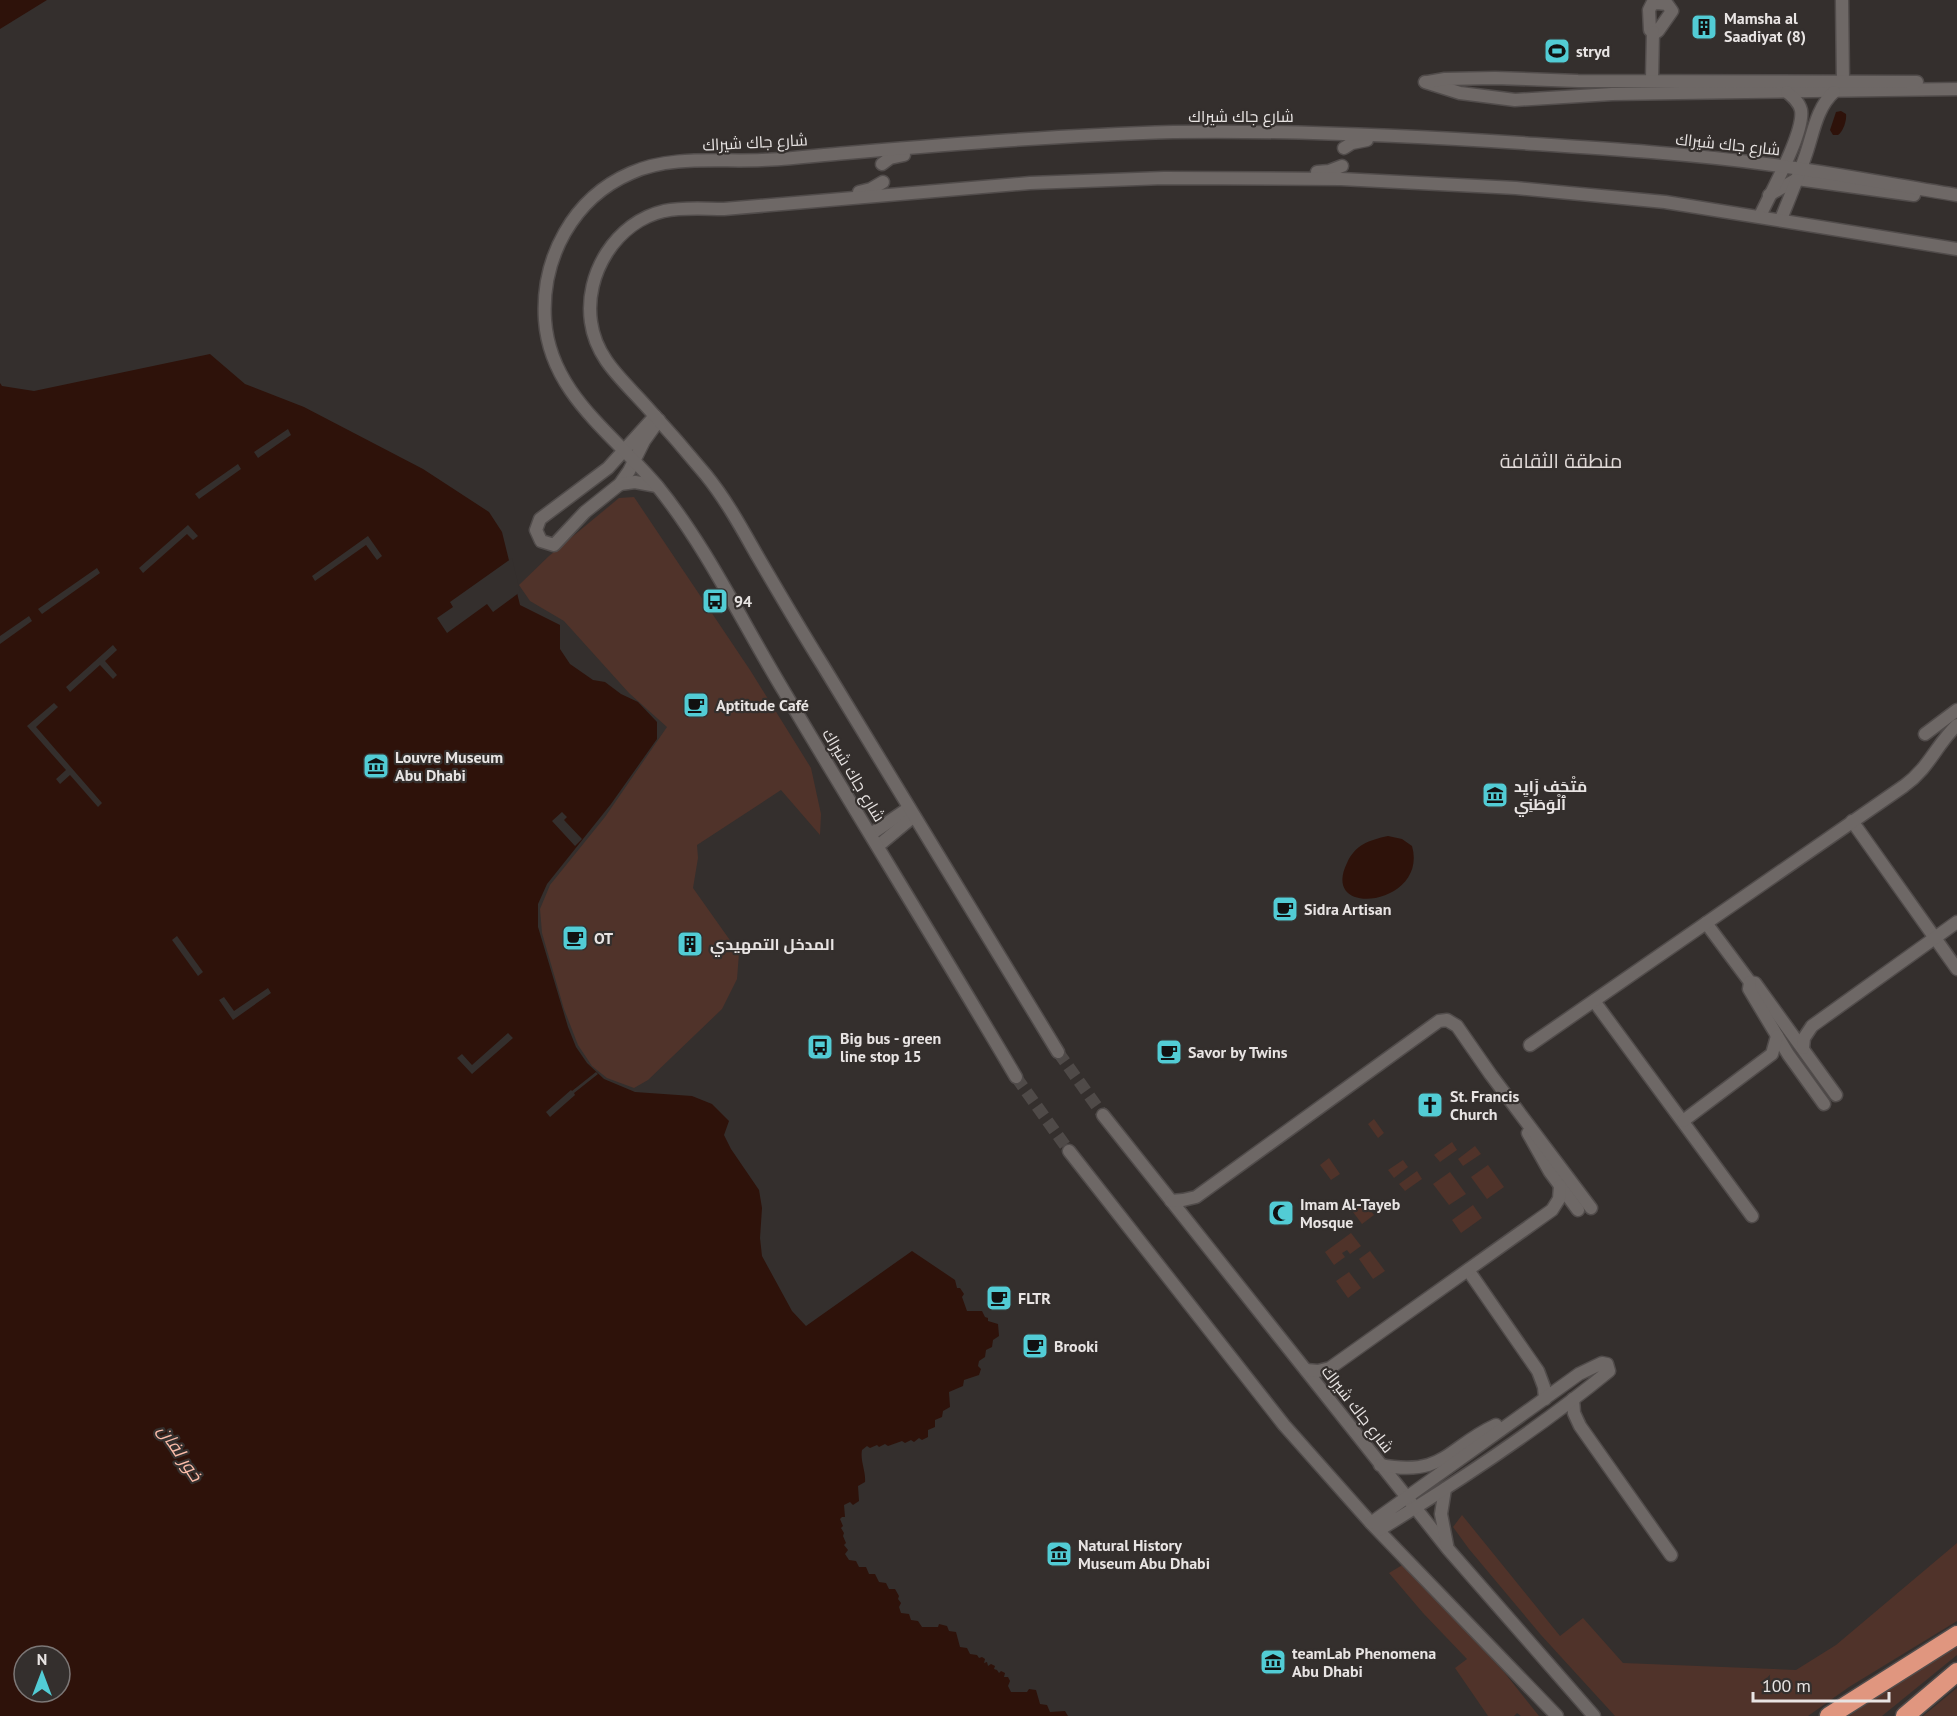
<svg xmlns="http://www.w3.org/2000/svg" width="1957" height="1716" viewBox="0 0 1957 1716" font-family="'PT Sans',Cairo,sans-serif">
<style>
.green{fill:#50332a}
.water{fill:#2e120a;fill-rule:evenodd}
.pier{fill:#342f2d}
.lines{fill:none;stroke-linecap:round;stroke-linejoin:round}
.minor-tunnel{stroke:#4f4a48;stroke-width:12;stroke-dasharray:12 6;stroke-linecap:butt}
.minor-casing{stroke:#514c4b;stroke-width:15}
.highway-casing{stroke:#514c4b;stroke-width:21}
.minor{stroke:#6e6866;stroke-width:12}
.highway{stroke:#e0967f;stroke-width:18}
.labels{text-anchor:middle;stroke-width:4.5;stroke-linejoin:round;paint-order:stroke}
.poi-label{font-size:16px;font-weight:bold;fill:#e8e4e3;stroke:#342f2d;text-anchor:start}
.street-label{font-size:16px;fill:#e8e4e3;stroke:#342f2d}
.water-label{font-size:18px;font-style:italic;fill:#fabba8;stroke:#342f2d}
.quarter-label{font-size:20px;fill:#e1dad8;stroke:#342f2d}
</style>
<rect width="100%" height="100%" fill="#342f2d"/>
<g class="green">
<path d="M634,497L750,670L811,768L821,814L820,835L781,790L697,845L698,858L693,888L739,953L737,979L722,1009L648,1080L634,1088L607,1078L592,1066L578,1045L564,1009L542,933L540,909L550,885L605,817L667,727L629,693L564,621L530,601L519,585L549,556L619,498Z"/>
<path d="M1374,1119L1384,1133L1378,1138L1368,1124Z"/>
<path d="M1452,1142L1457,1150L1440,1162L1434,1155Z"/>
<path d="M1475,1146L1481,1154L1463,1166L1458,1159Z"/>
<path d="M1329,1158L1340,1174L1331,1180L1320,1165Z"/>
<path d="M1403,1160L1408,1167L1394,1178L1388,1170Z"/>
<path d="M1488,1165L1504,1187L1487,1199L1471,1177Z"/>
<path d="M1417,1171L1422,1179L1405,1191L1399,1184Z"/>
<path d="M1450,1172L1466,1194L1449,1205L1433,1184Z"/>
<path d="M1365,1203L1374,1215L1362,1224L1353,1212Z"/>
<path d="M1473,1205L1482,1218L1461,1233L1452,1220Z"/>
<path d="M1351,1233L1361,1246L1350,1254L1347,1250L1342,1253L1345,1257L1334,1265L1325,1252Z"/>
<path d="M1370,1251L1385,1271L1373,1279L1359,1259Z"/>
<path d="M1349,1272L1361,1288L1348,1298L1336,1281Z"/>
<path d="M1462,1515L1560,1636L1583,1618L1623,1663L1796,1670L1836,1645L1957,1543V1621L1849,1687L1808,1716H1615L1541,1635L1469,1549L1453,1527Z"/>
<path d="M1404,1564L1504,1672L1539,1716H1521L1517,1713L1514,1716H1488L1455,1668L1467,1659L1423,1613L1389,1573Z"/>
<path d="M1957,1644V1655L1882,1716H1849Z"/>
<path d="M1957,1688V1716H1923Z"/>
</g>
<g class="water">
<path d="M0,0H47L0,29Z"/>
<path d="M1841,111L1846,114C1847,120 1843,132 1838,135H1833L1830,130L1836,112Z"/>
<path d="M210,354L245,384L304,407L423,469L489,512L502,532L520,605L560,625V649L570,664L593,680L605,682L621,694L638,702L657,722V739L611,804L547,884L538,904V927L568,1027L576,1047L587,1063L604,1079L635,1092L692,1096L712,1104L729,1121L724,1135L731,1149L759,1190L762,1208L760,1238L762,1256L792,1311L806,1326L912,1251L955,1280L957,1288H960L964,1294L962,1297L967,1311H982L985,1317L988,1318V1321L998,1324L999,1336L993,1340L992,1347L986,1350L985,1357L979,1361L978,1366L981,1369L979,1375L964,1380L963,1386L949,1392L950,1407L943,1411L942,1417L935,1420V1427L928,1430V1437L922,1440L919,1438L914,1442L911,1440L905,1443L902,1441L888,1446L885,1444L879,1447L877,1445L870,1448L867,1446L862,1450C860,1461 866,1471 865,1482L858,1486L859,1501L853,1505L850,1502L844,1505L845,1517H842L840,1519L843,1526L841,1528L844,1533L843,1536L846,1543L844,1545L848,1550L845,1554L849,1560L856,1561L859,1567H866L869,1574H875L879,1582L886,1583L889,1589H895L899,1596L898,1599L901,1603L899,1607L901,1613L909,1614L911,1620L918,1621L922,1627H938L939,1624L947,1626L949,1631L956,1632L960,1647L967,1648L970,1654L977,1655L979,1658L982,1657L985,1659L984,1663L987,1662L988,1666L991,1664L995,1666L994,1669L997,1670L999,1673L1001,1671L1005,1673L1004,1677H1008L1010,1681L1008,1686L1011,1692H1027L1029,1689L1036,1690L1040,1704L1047,1705L1050,1712L1065,1711L1068,1716H0V383L2,386L34,391ZM24,1656H60V1692H24Z"/>
<path d="M1388,836L1402,839L1412,846C1429,905 1319,920 1347,863C1355,845 1369,840 1388,836Z"/>
</g>
<g class="pier">
<path d="M288,429L291,435L258,458L254,452Z"/>
<path d="M238,464L241,469L199,499L195,494Z"/>
<path d="M188,525L198,536L193,540L187,534L143,573L139,568Z"/>
<path d="M368,536L382,556L377,560L366,545L315,581L312,576Z"/>
<path d="M512,558L520,592L493,612L487,604L447,633L437,618L453,607L450,602Z"/>
<path d="M97,568L100,573L42,614L38,609Z"/>
<path d="M29,616L32,621L0,644V636Z"/>
<path d="M113,645L117,650L105,661L117,675L113,679L100,665L70,692L66,687Z"/>
<path d="M54,703L58,707L36,727L102,803L98,807L70,775L60,784L56,779L66,770L27,726Z"/>
<path d="M562,812L567,817L564,820L582,839L575,846L552,821Z"/>
<path d="M177,936L203,972L198,976L172,940Z"/>
<path d="M268,988L271,993L233,1020L219,1000L224,997L234,1011Z"/>
<path d="M508,1033L513,1038L472,1074L457,1058L462,1054L472,1065Z"/>
<path d="M596,1072L598,1074L574,1093L575,1095L550,1117L546,1112L571,1090L572,1091Z"/>
</g>
<g class="lines">
<g class="minor-tunnel">
<path d="M1058,1052L1103,1115"/>
<path d="M1016,1077L1069,1151"/>
</g>
<g class="minor-casing">
<g id="minor">
<path d="M1842,0L1843,81"/>
<path d="M1657,3L1667,4L1672,11L1658,31L1655,33L1650,30L1649,10L1652,4Z"/>
<path d="M1652,79L1653,32"/>
<path d="M1425,82L1460,93L1515,100L1612,94L1957,89"/>
<path d="M1428,82L1445,79L1495,78L1578,81L1917,82"/>
<path d="M1344,148L1352,143L1367,140"/>
<path d="M882,164L890,158L904,155"/>
<path d="M1317,172L1329,171L1342,166"/>
<path d="M859,192L871,189L883,182"/>
<path d="M1769,195L1797,179L1914,195"/>
<path d="M1760,216C1770,194 1805,132 1801,110C1799,102 1793,97 1787,92"/>
<path d="M1781,219C1789,199 1798,178 1805,157C1813,135 1816,108 1834,92"/>
<path d="M655,416L608,468L540,519L536,530L541,541L554,545L585,512L620,484L629,471L644,441L659,420"/>
<path d="M620,484L635,482L657,486"/>
<path d="M1925,734L1957,710"/>
<path d="M1852,821L1957,969"/>
<path d="M871,834L909,808"/>
<path d="M878,846L914,816"/>
<path d="M1706,923L1750,982L1755,983L1836,1095"/>
<path d="M1750,982L1749,989L1788,1054L1824,1104"/>
<path d="M1594,1001L1752,1216"/>
<path d="M1530,1045L1904,786C1930,767 1936,745 1957,725"/>
<path d="M1803,1048L1804,1038L1812,1026L1957,922"/>
<path d="M1058,1052C979,923 900,794 822,664C800,629 779,593 758,557C742,529 727,501 706,475C687,452 667,429 646,406C623,380 596,359 591,322C584,274 616,222 664,211C684,207 704,209 724,209L1030,183L1164,178L1341,179L1516,188L1665,202L1957,249"/>
<path d="M1016,1077C940,948 861,821 785,693C743,624 708,549 658,487C614,434 550,394 545,320C541,258 573,198 631,173C671,155 719,162 762,160C791,159 819,155 847,153C955,144 1064,135 1173,132C1295,130 1416,136 1536,144C1613,149 1690,154 1766,164C1830,172 1893,185 1957,195"/>
<path d="M1103,1115L1448,1549L1594,1716"/>
<path d="M1683,1121L1772,1054L1777,1036"/>
<path d="M1528,1133L1550,1172L1578,1210"/>
<path d="M1069,1151L1284,1425L1371,1523L1557,1716"/>
<path d="M1171,1201L1183,1200L1196,1197L1439,1021L1447,1020L1457,1026L1491,1075L1591,1208"/>
<path d="M1468,1270L1538,1371L1544,1387L1545,1399"/>
<path d="M1306,1370L1318,1371L1330,1368L1552,1210L1559,1199L1560,1186"/>
<path d="M1573,1399L1574,1413L1580,1426L1671,1555"/>
<path d="M1380,1465C1445,1477 1446,1448 1496,1425"/>
<path d="M1445,1489L1441,1514L1447,1545"/>
<path d="M1371,1523L1579,1374L1602,1363L1607,1364L1609,1371C1537,1430 1458,1482 1379,1530"/>
</g>
</g>
<g class="highway-casing">
<g id="highway">
<path d="M1829,1716L1957,1635"/>
<path d="M1905,1716L1957,1672"/>
</g>
</g>
<use href="#minor" class="minor"/>
<use href="#highway" class="highway"/>
</g>
<defs>
<g id="building-square" transform="scale(1.35)"><rect x="-9" y="-9" width="18" height="18" rx="4" fill="#52ccd5" stroke="#342f2d"/><path d="M-4-6H4V6H1V3H-1V6H-4ZM-2.5-4.3h1.7v1.8h-1.7ZM.8-4.3h1.7v1.8H.8ZM-2.5-1h1.7V.8h-1.7ZM.8-1h1.7V.8H.8Z" fill="#111"/></g>
<g id="stadium-square" transform="scale(1.35)"><rect x="-9" y="-9" width="18" height="18" rx="4" fill="#52ccd5" stroke="#342f2d"/><path d="M0-5a6.5 5 0 1 0 0 10a6.5 5 0 1 0 0-10ZM-3.5-1.8h7v3.6h-7Z" fill="#111"/></g>
<g id="bus-square" transform="scale(1.35)"><rect x="-9" y="-9" width="18" height="18" rx="4" fill="#52ccd5" stroke="#342f2d"/><path d="M-5-6H5V4H4V6H2V4H-2V6H-4V4H-5ZM-3.5-4V0h7V-4ZM-3.5 1.2v1.5H-2V1.2ZM2 1.2v1.5H3.5V1.2Z" fill="#111"/></g>
<g id="cafe-square" transform="scale(1.35)"><rect x="-9" y="-9" width="18" height="18" rx="4" fill="#52ccd5" stroke="#342f2d"/><path d="M-5.5-4.5H6V0H3Q3 3.5 0 3.5H-2.5Q-5.5 3.5-5.5 0ZM3-3.2v2h1.7v-2ZM-6 4.5H4V6H-6Z" fill="#111"/></g>
<g id="museum-square" transform="scale(1.35)"><rect x="-9" y="-9" width="18" height="18" rx="4" fill="#52ccd5" stroke="#342f2d"/><path d="M0-6L6-3V-2H-6V-3ZM-5-1h2V3h-2ZM-1-1h2V3h-2ZM3-1h2V3H3ZM-6 4H6V6H-6Z" fill="#111"/></g>
<g id="church-square" transform="scale(1.35)"><rect x="-9" y="-9" width="18" height="18" rx="4" fill="#52ccd5" stroke="#342f2d"/><path d="M-1.2-6h2.4v3.5h3.3v2.4h-3.3V6h-2.4V-.1h-3.3v-2.4h3.3Z" fill="#111"/></g>
<g id="mosque-square" transform="scale(1.35)"><rect x="-9" y="-9" width="18" height="18" rx="4" fill="#52ccd5" stroke="#342f2d"/><path d="M3.5-4.9A6 6 0 1 0 3.5 4.9A5 5 0 1 1 3.5-4.9Z" fill="#111"/></g>
</defs>
<g fill-rule="evenodd">
<use href="#building-square" x="1704" y="27"/>
<use href="#stadium-square" x="1557" y="51"/>
<use href="#bus-square" x="715" y="601"/>
<use href="#cafe-square" x="696" y="705"/>
<use href="#museum-square" x="376" y="766"/>
<use href="#museum-square" x="1495" y="795"/>
<use href="#cafe-square" x="1285" y="909"/>
<use href="#cafe-square" x="575" y="938"/>
<use href="#building-square" x="690" y="944"/>
<use href="#bus-square" x="820" y="1047"/>
<use href="#cafe-square" x="1169" y="1052"/>
<use href="#church-square" x="1430" y="1105"/>
<use href="#mosque-square" x="1281" y="1213"/>
<use href="#cafe-square" x="999" y="1298"/>
<use href="#cafe-square" x="1035" y="1346"/>
<use href="#museum-square" x="1059" y="1554"/>
<use href="#museum-square" x="1273" y="1662"/>
</g>
<g class="labels">
<g class="poi-label">
<text x="1724" y="24">Mamsha al<tspan x="1724" dy="18">Saadiyat (8)</tspan></text>
<text x="1576" y="57">stryd</text>
<text x="734" y="607">94</text>
<text x="716" y="711">Aptitude Café</text>
<text x="395" y="763">Louvre Museum<tspan x="395" dy="18">Abu Dhabi</tspan></text>
<text x="1514" y="792">مَتْحَف زَايِد<tspan x="1514" dy="18">ٱلْوَطَنِي</tspan></text>
<text x="1304" y="915">Sidra Artisan</text>
<text x="594" y="944">OT</text>
<text x="710" y="950">المدخل التمهيدي</text>
<text x="840" y="1044">Big bus - green<tspan x="840" dy="18">line stop 15</tspan></text>
<text x="1188" y="1058">Savor by Twins</text>
<text x="1450" y="1102">St. Francis<tspan x="1450" dy="18">Church</tspan></text>
<text x="1300" y="1210">Imam Al-Tayeb<tspan x="1300" dy="18">Mosque</tspan></text>
<text x="1018" y="1304">FLTR</text>
<text x="1054" y="1352">Brooki</text>
<text x="1078" y="1551">Natural History<tspan x="1078" dy="18">Museum Abu Dhabi</tspan></text>
<text x="1292" y="1659">teamLab Phenomena<tspan x="1292" dy="18">Abu Dhabi</tspan></text>
</g>
<g class="street-label">
<text x="1241" y="122">شارع جاك شيراك</text>
<text transform="translate(755 142) rotate(-3)" y="6">شارع جاك شيراك</text>
<text transform="translate(1728 144) rotate(6)" y="6">شارع جاك شيراك</text>
<text transform="translate(854 775) rotate(59)" y="6">شارع جاك شيراك</text>
<text transform="translate(1358 1409) rotate(52)" y="6">شارع جاك شيراك</text>
</g>
<g class="water-label">
<text transform="translate(180 1453) rotate(56)" y="6">خور لفان</text>
</g>
<g class="quarter-label">
<text x="1561" y="468">منطقة الثقافة</text>
</g>
</g>
<g transform="translate(42 1674)"><circle r="28" fill="#342f2d" stroke="#7c7776" stroke-width="1.5"/>
<path d="M0-4.5L10 22L0 15L-10 22Z" fill="#52ccd5"/>
<text y="-9" font-size="16" font-weight="bold" text-anchor="middle" fill="#e8e4e3">N</text>
</g>
<path d="M1753 1692v9h136v-9" fill="none" stroke="#e8e4e3" stroke-width="3"/>
<text x="1762" y="1692" font-size="18" fill="#e8e4e3" stroke="#342f2d" stroke-width="4.5" paint-order="stroke">100 m</text>
</svg>
